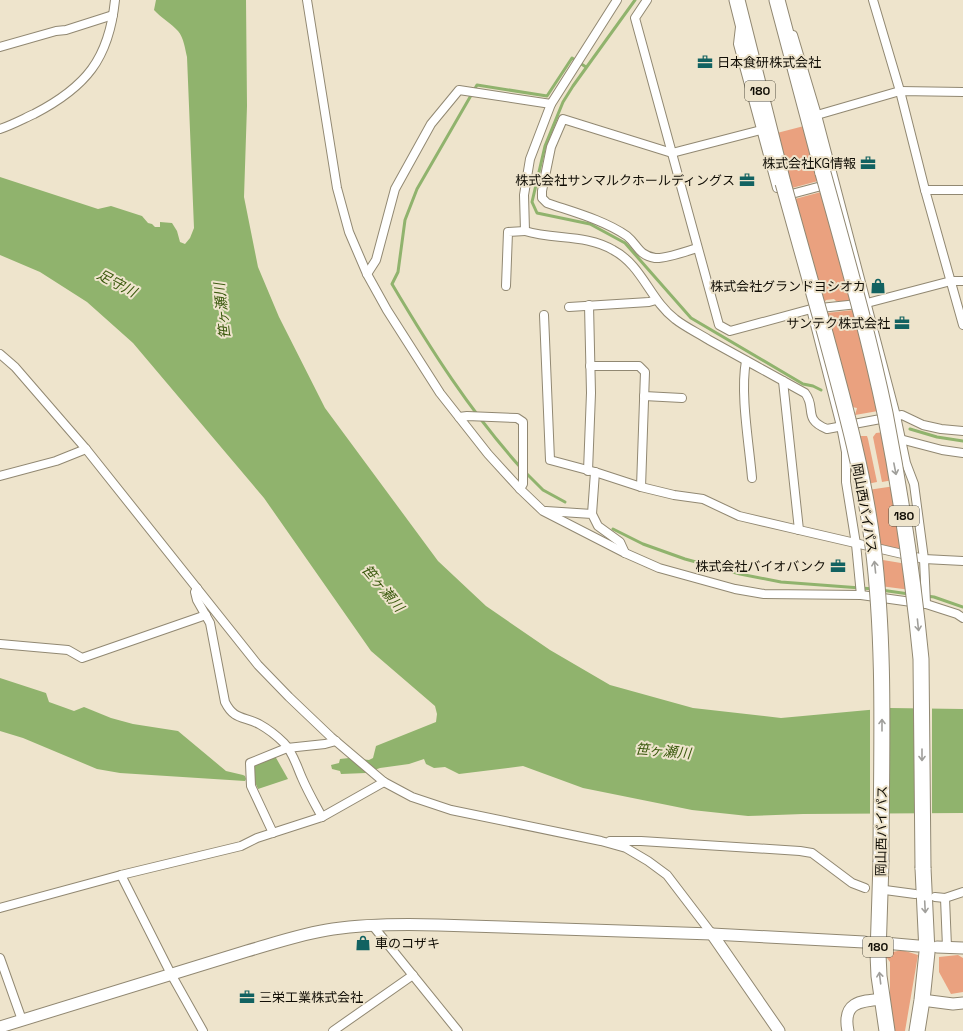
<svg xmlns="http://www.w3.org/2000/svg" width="963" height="1031" viewBox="0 0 963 1031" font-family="'Space Grotesk','Noto Sans JP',sans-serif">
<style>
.green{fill:#eaa17f}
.water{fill:#90b36d}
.pier{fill:#eee4cc}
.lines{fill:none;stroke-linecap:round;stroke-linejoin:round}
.stream{stroke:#90b36d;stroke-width:3}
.street-casing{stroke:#918872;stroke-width:10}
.secondary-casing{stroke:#918872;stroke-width:13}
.highway-casing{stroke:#918872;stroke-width:17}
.street{stroke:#fff;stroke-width:8}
.secondary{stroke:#fff;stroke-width:11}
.highway{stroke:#fff;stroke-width:15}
.highway-bridge-casing{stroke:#918872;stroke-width:17;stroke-linecap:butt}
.highway-bridge{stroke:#fff;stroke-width:15}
.oneway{stroke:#a09f9b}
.labels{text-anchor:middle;stroke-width:4;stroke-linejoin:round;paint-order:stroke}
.shield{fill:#eee4cc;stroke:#534e41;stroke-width:1}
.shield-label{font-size:12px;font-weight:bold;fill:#110e06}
.poi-label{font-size:13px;fill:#110e06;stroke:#eee4cc;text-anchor:end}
.street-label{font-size:13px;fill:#110e06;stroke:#eee4cc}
.water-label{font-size:14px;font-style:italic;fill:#3a590d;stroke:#eee4cc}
</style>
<rect width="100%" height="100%" fill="#eee4cc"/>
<g class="green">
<path d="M804,126L818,181L792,188L777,133Z"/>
<path d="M821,192L852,301H836L834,299L826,300L824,303L795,199Z"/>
<path d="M853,310L878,411L855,415L857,408L852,407L827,313Z"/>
<path d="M884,432L893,480L882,482L873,437L876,433Z"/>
<path d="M857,436H867L868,439L877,482L867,484Z"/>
<path d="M895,486L905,550L876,544L868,490Z"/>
<path d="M877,559L907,564L911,590L880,586Z"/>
<path d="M902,950L918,955L905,1031H893L890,1000V962L884,954Z"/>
<path d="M958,955L963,958V992L951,994L939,972V957Z"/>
</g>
<g class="water">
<path d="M156,0H246L247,106L244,197L258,267L279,317L325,408L438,561L486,606L550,650L610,685L693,708L781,718L890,708L963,709V813L803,814L748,816L692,810L583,788L523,766L459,774L445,767L434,768L426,764L424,759L409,764L380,768L366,773L341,774L340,771L332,769L331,765L339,763L340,759L349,758L369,760L373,758L376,746L436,722L437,714L435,706L371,651L264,498L133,343L87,302L40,272L0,255V177L98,209L111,206L142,216L148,223L152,224L155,227H160V222L172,223L177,231L180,242L185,244L190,238L194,228L187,57C185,49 184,38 178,31C171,23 161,18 154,10Z"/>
<path d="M0,678L46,693L49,702L74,711L84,707L111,718L133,724L178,731L226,771L243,775L245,776L246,779L245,781L120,773L97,769L23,738L0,731Z"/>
<path d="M275,756L288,779L258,789L254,780L253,766Z"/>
</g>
<g class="pier">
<path d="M887,706L886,815H870V708Z"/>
<path d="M915,706H932V815H916Z"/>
</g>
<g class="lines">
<g class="stream">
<path d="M635,0L573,86L563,102L545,146L532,202L537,213L590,224L625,243L691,318L803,384L813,386L821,390"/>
<path d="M910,429L937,437L963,441"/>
<path d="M521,468C470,411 431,350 392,284L398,272L405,220L417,189L477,85L547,96L572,58L586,67"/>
<path d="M525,472L543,490L565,502"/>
<path d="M613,529L643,544L685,559L740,574L781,582L874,589"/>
<path d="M881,590L909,594"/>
<path d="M927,596L934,597L963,607"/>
</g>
<g class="street-casing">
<g id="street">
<path d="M307,0L337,188L349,232L367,274L387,310L440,393L488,454L520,489L543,511L625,553L659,568L735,589L764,594L861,595L926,604L957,614L963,618"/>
<path d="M617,0L551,104L530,159L524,195L525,231C554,240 586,234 613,250C642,265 650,300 675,319C685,327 698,333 709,340C741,358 773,375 805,393C817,408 802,419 827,429L902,415L923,425L941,429L963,431"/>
<path d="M647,0L635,18L719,325L730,331L811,309L867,303L951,281H963"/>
<path d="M873,0L900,91L925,190L963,325"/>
<path d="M740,27L738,44L777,188"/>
<path d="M793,35L817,115L896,416L906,463L914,484L924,559L926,604"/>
<path d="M0,47L56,31L66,30L113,15"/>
<path d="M817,115L900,91L963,92"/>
<path d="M0,129C12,125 23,119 34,114C86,87 109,59 115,0"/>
<path d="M925,190H963"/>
<path d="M784,196L829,184"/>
<path d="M697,248C688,251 664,259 655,258C638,255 638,245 627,236C604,220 573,212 547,203L542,198V191L551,147L563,119L672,153L761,130"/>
<path d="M367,274L376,260L395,189L431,124L459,90L551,104"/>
<path d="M506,286L508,232L525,231"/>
<path d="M569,307L649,302L656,300"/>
<path d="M811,309L841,426L846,452V482L856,544L861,595"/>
<path d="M544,315L550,460L595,472L641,487L674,495L703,499L739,516L799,530L924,559L963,561"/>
<path d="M0,354L15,367L86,449L258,665L289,697L331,737L384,782L412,797L451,810L601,841L626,848L648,861L667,875L712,934"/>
<path d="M746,361C740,394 749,443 752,478"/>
<path d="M590,366H639L645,372L641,487"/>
<path d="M783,381L799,530"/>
<path d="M644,396L682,398"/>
<path d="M459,417L467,416L517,418L523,422V484L520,489"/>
<path d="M900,439L942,450L963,453"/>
<path d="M588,471L591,393L589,305"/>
<path d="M0,476L56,461L86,449"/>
<path d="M546,511L592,514L598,526L620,542L625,553"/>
<path d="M592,514L595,472"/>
<path d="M197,588L195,592L197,600L210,623L225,702C234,720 243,716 259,724C268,729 277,736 284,743C293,752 297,767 302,778C308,792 315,804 322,817"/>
<path d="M0,644L68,650L82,658L206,615"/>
<path d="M273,833L251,786L250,763L287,748L325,744L336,741"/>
<path d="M610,841H641L800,851L812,853L852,883L865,888"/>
<path d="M121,875L171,974L203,1031"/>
<path d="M885,890L915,894"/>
<path d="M935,897L945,898L963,892"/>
<path d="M945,898L947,947"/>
<path d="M0,908L121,875L241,846L257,838L322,817L384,782"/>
<path d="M373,926L458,1031"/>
<path d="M0,958L22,1020"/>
<path d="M333,1031L413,975"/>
</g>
</g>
<g class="secondary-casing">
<g id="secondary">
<path d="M712,934L779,1031"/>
<path d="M884,943L918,946"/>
<path d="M937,947L963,948"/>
<path d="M922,1000L953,1004L963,1003"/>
<path d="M0,1027L247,951C275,943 304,933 333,929C368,924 403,924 438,925L712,934L864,942"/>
<path d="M848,1031C842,1002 860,1001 883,999"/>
</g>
</g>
<g class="highway-casing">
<g id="highway">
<path d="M737,0L783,183"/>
<path d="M777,0L823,173"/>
<path d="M881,862L878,954L879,976L887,1031"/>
<path d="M917,1031L922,1000L927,952L923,868"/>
</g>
</g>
<use href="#street" class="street"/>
<use href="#secondary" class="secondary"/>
<use href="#highway" class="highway"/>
<g class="highway-bridge-casing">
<g id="highway-bridge">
<path d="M823,173C845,253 868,332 885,413C901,495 913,577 921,659L923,868"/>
<path d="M783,183C797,233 811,283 825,333C844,403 864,474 873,546C886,651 881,757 881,862"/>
</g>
</g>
<use href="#highway-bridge" class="highway-bridge"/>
</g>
<defs><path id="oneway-shaft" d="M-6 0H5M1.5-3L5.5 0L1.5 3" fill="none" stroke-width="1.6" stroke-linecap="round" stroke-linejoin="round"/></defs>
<g class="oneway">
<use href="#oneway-shaft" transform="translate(895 469) rotate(79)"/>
<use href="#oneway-shaft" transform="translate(875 567) rotate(-96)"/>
<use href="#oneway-shaft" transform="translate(918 625) rotate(84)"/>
<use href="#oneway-shaft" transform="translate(882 725) rotate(-90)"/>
<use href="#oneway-shaft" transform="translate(922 755) rotate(90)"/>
<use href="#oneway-shaft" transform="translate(925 907) rotate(87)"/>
<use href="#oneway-shaft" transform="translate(880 978) rotate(-97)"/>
</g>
<defs>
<g id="office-bare" transform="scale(1.2)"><path d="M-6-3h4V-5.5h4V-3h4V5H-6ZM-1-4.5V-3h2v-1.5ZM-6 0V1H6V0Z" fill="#126261" stroke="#eee4cc" stroke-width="2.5" paint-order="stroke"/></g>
<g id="shop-bare" transform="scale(1.2)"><path d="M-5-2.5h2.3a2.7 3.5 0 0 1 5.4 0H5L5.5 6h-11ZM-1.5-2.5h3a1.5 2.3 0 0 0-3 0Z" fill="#126261" stroke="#eee4cc" stroke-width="2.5" paint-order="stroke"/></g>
</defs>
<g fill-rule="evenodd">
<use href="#office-bare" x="705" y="62"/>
<use href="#office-bare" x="868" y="163"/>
<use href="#office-bare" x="747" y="180"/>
<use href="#shop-bare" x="878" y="286"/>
<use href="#office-bare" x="902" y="323"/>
<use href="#office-bare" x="838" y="566"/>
<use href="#shop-bare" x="363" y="943"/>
<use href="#office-bare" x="247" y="997"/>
</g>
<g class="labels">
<g class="shield">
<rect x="745" y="81" width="30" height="20" rx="3"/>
<rect x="889" y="506" width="30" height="20" rx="3"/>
<rect x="863" y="937" width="30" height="20" rx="3"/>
</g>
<g class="shield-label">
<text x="760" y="95">180</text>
<text x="904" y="520">180</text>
<text x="878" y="951">180</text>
</g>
<g class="poi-label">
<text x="717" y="67" text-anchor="start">日本食研株式会社</text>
<text x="856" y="168">株式会社KG情報</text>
<text x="735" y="185">株式会社サンマルクホールディングス</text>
<text x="866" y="291">株式会社グランドヨシオカ</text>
<text x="890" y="328">サンテク株式会社</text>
<text x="826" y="571">株式会社バイオバンク</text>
<text x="375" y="948" text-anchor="start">車のコザキ</text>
<text x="259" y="1002" text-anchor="start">三栄工業株式会社</text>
</g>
<g class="street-label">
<text transform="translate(865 508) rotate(80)" y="5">岡山西バイパス</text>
<text transform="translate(881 831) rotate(-89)" y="5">岡山西バイパス</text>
</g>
<g class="water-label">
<text transform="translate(117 283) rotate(28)" y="5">足守川</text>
<text transform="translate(222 311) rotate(-96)" y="5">笹ヶ瀬川</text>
<text transform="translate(383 588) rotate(50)" y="5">笹ヶ瀬川</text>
<text transform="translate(663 751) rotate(5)" y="5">笹ヶ瀬川</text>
</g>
</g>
</svg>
